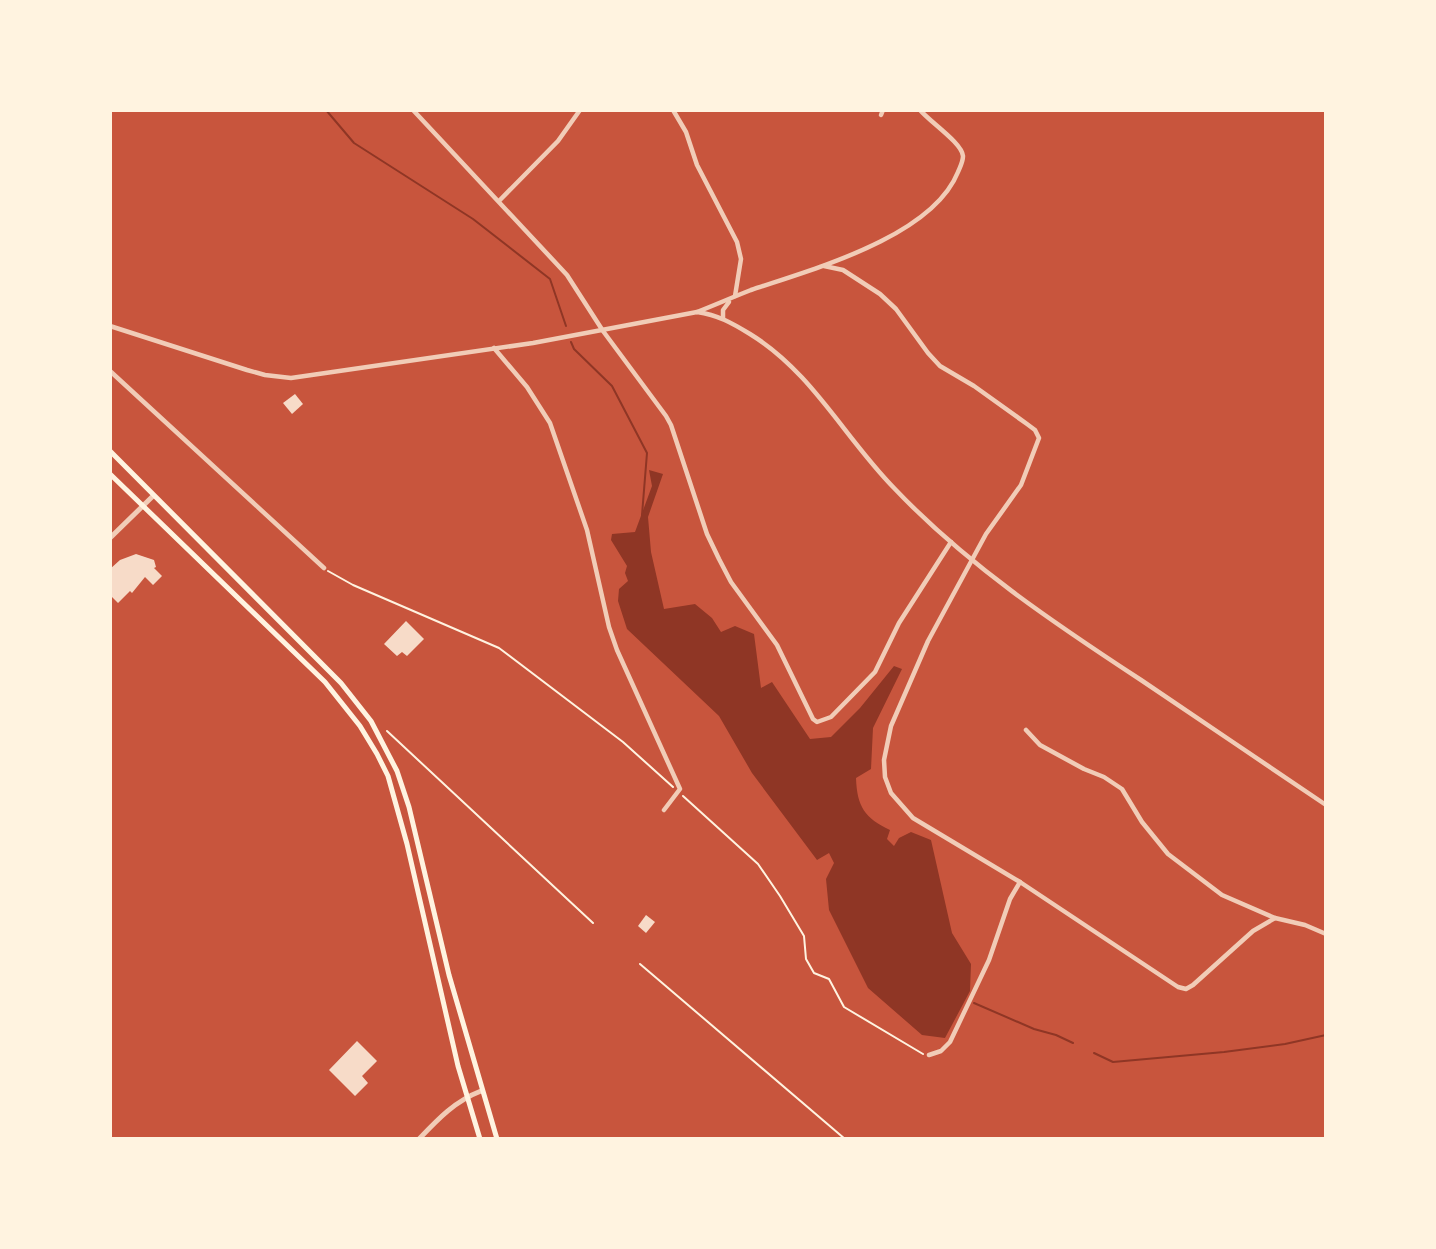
<svg xmlns="http://www.w3.org/2000/svg" width="1436" height="1249" viewBox="0 0 1436 1249" font-family="'DejaVu Sans',sans-serif">
<style>
.water{fill:#8f3625}
.lines{fill:none;stroke-linecap:round;stroke-linejoin:round}
.stream{stroke:#8f3625;stroke-width:2}
.building{fill:#f7dbc8}
.path{stroke:#fff3e0;stroke-width:2}
.minor{stroke:#f1ccb7;stroke-width:4.5}
.tertiary{stroke:#f1ccb7;stroke-width:5}
.secondary{stroke:#fff3e0;stroke-width:5}
</style>
<rect width="100%" height="100%" fill="#c8553d"/>
<path class="water" d="M649,470L663,474L648,517L651,552L664,609L695,604L712,618L721,632L735,626L754,634L761,688L772,682L810,739L831,737L860,708L894,666L902,669L873,728L871,769L856,778C857,807 865,818 890,830L887,839L894,846L899,838L911,832L931,840L952,933L971,964L970,991L945,1038L922,1035L868,988L829,910L826,879L834,863L829,853L817,860L752,773L719,716L627,629L618,601L619,589L628,581L625,573L627,566L611,540L612,534L635,532L652,486Z"/>
<g class="lines">
<g class="stream">
<path d="M326,110L354,143L473,219L550,279L566,326"/>
<path d="M571,342L574,349L612,386L647,453L642,515"/>
<path d="M974,1003L1034,1029L1056,1035L1073,1043"/>
<path d="M1094,1053L1113,1062L1224,1052L1285,1044L1326,1035"/>
</g>
</g>
<g class="building">
<path d="M295,394L303,404L292,414L283,403Z"/>
<path d="M136,554L154,560L156,567L154,568L162,576L153,585L145,577L132,593L130,591L118,603L110,595V569L120,560Z"/>
<path d="M406,621L424,639L407,656L402,652L397,656L384,644Z"/>
<path d="M646,915L655,922L646,933L638,926Z"/>
<path d="M357,1041L377,1061L362,1076L368,1083L355,1096L329,1070Z"/>
</g>
<g class="lines">
<g class="path">
<path d="M328,571L353,585L499,648L623,742L673,787"/>
<path d="M387,731L593,923"/>
<path d="M683,796L758,864L780,896L804,936L806,959L814,973L829,979L844,1007L923,1054"/>
<path d="M640,964L845,1139"/>
</g>
<g class="minor">
<path d="M413,110L567,275L603,331L666,416L671,425L707,534L719,559L731,582L777,645L813,719L817,722L831,717L875,672L899,623L951,542"/>
<path d="M673,110L686,132L697,165L737,242L741,259L735,296"/>
<path d="M881,115L883,110"/>
<path d="M499,201L558,141L580,110"/>
<path d="M824,266L843,270L880,294L896,309L928,353L940,366L974,386L1027,424L1035,430L1039,438L1021,485L986,534L928,641L891,726L884,760L885,777L891,793L913,818L1020,882L1178,987L1186,989L1193,985L1253,931L1275,918"/>
<path d="M697,312C715,305 733,297 751,290C813,269 932,237 958,172C960,167 963,162 963,156C962,143 930,122 920,110"/>
<path d="M723,318V310L729,302"/>
<path d="M110,326L247,370L265,375L291,378L533,343L697,312C718,315 732,323 750,334C812,372 844,437 894,488C966,564 1054,623 1141,680C1203,722 1264,763 1326,805"/>
<path d="M494,348L527,387L550,423L587,530L609,627L617,650L680,789L664,810"/>
<path d="M110,371L324,568"/>
<path d="M1026,730L1040,745L1084,769L1104,777L1122,789L1142,822L1168,854L1222,895L1275,918L1305,925L1326,934"/>
<path d="M929,1055L941,1051L950,1042L989,960L1010,899L1020,882"/>
</g>
<g class="tertiary">
<path d="M110,538L153,496"/>
<path d="M419,1139C438,1119 455,1101 481,1091"/>
</g>
<g class="secondary">
<path d="M110,451L341,683L371,721L397,771L409,807L449,975L497,1139"/>
<path d="M110,474L325,682L360,726L377,754L388,776L407,844L458,1066L480,1139"/>
</g>
</g>
<rect width="1436" height="1249" fill="none" stroke="#fff3e0" stroke-width="224"/>
</svg>
